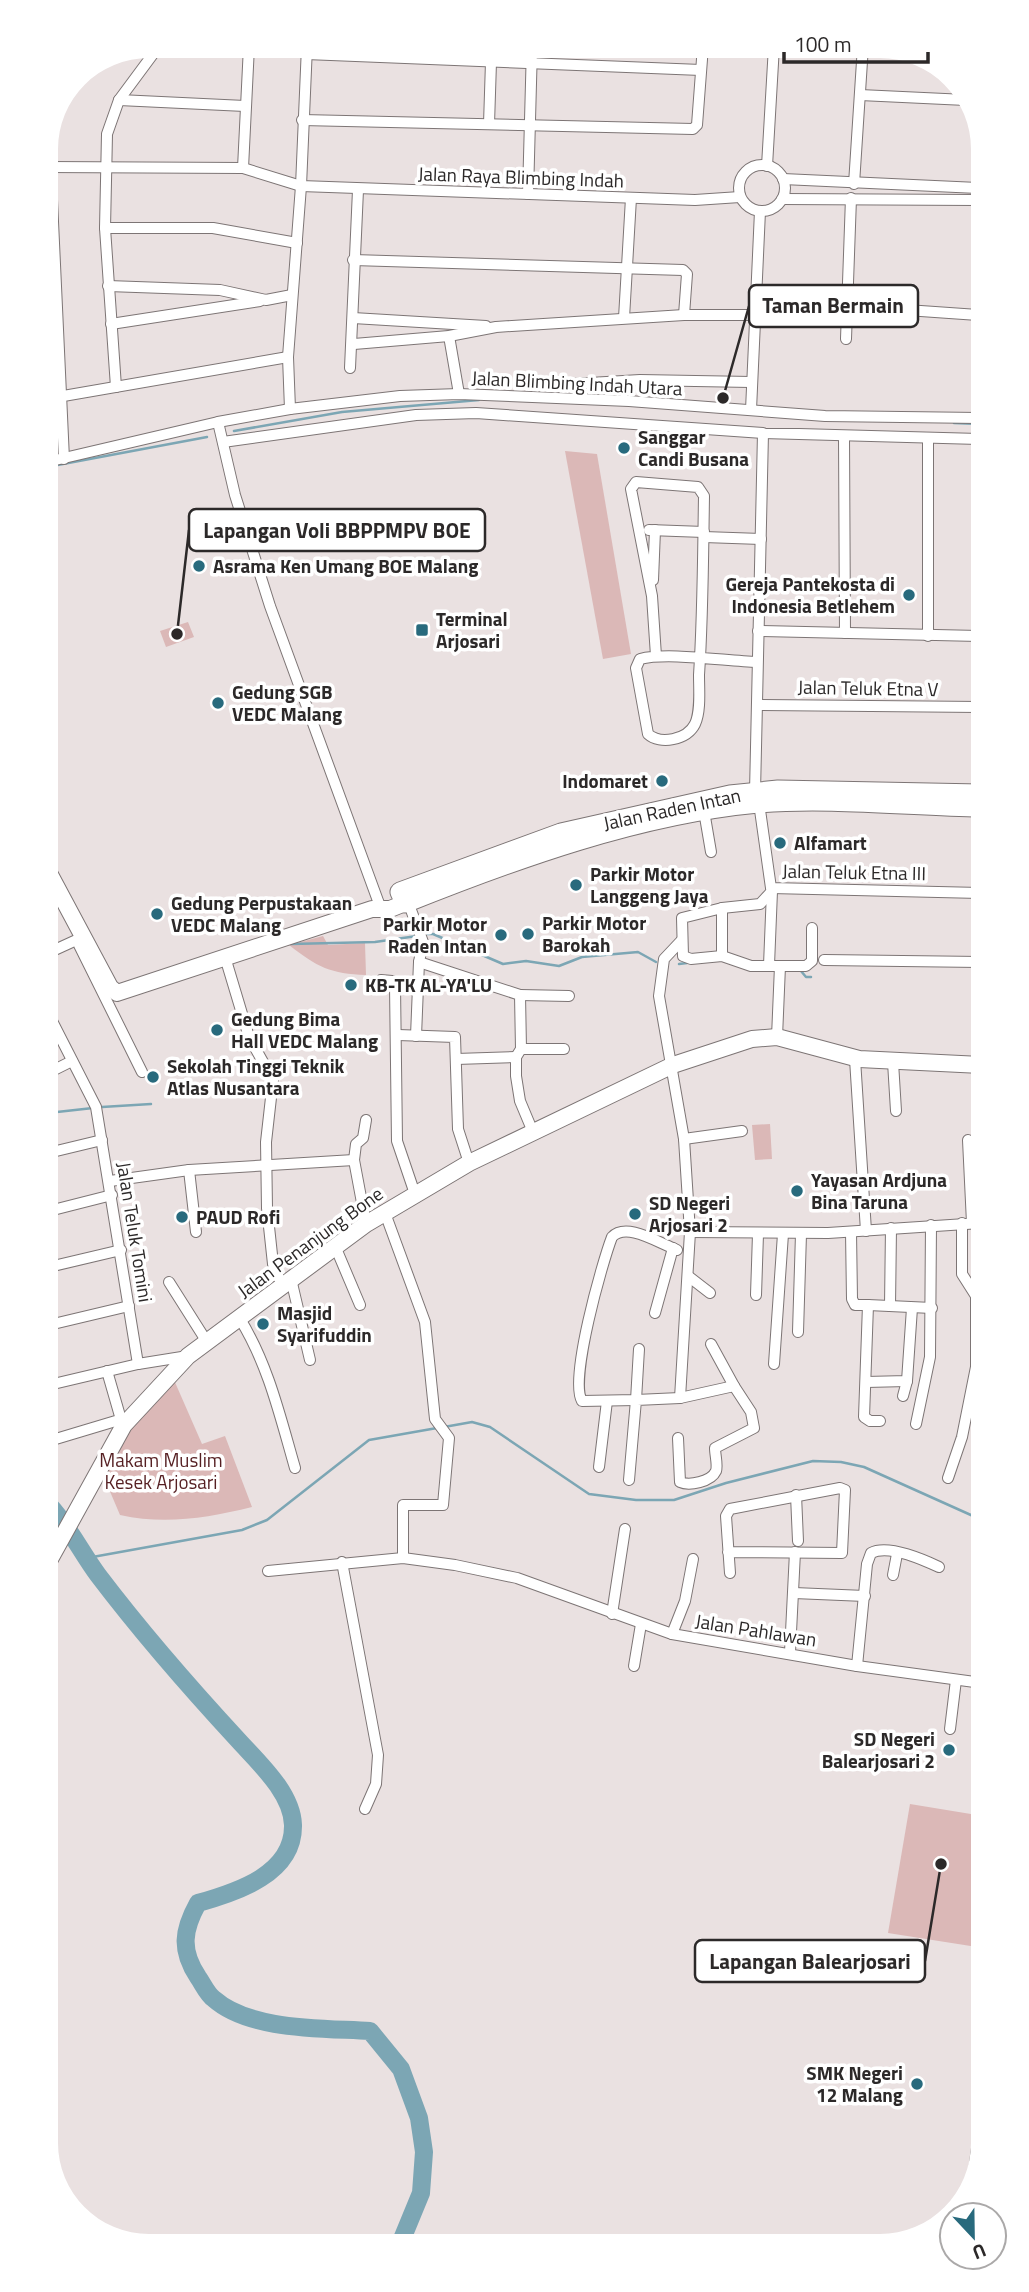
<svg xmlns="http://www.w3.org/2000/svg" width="1029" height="2292" viewBox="0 0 1029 2292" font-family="'Titillium Web',sans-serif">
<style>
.green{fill:#dbb8b7}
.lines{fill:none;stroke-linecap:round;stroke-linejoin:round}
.stream{stroke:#7ca6b4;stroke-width:2.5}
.river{stroke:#7ca6b4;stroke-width:18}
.street-casing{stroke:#7d7575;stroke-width:12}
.secondary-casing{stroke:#7d7575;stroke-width:18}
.highway-casing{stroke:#7d7575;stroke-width:21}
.street{stroke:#fff;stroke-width:10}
.secondary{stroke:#fff;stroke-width:16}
.highway{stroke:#fff;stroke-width:19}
.poi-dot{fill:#286a7d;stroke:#fff;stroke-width:2.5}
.labels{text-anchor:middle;stroke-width:7;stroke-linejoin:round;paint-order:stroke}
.street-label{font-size:19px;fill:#2c2929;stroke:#fff}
.poi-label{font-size:19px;font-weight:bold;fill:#2c2929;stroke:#fff;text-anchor:start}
.park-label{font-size:19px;fill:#551f22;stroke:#fff}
.leader{fill:none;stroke:#2c2929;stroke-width:2.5}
.callout-dot{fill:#2c2929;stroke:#fff;stroke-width:2.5}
.callout{fill:#fff;stroke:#2c2929;stroke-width:2.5}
.callout-label{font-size:21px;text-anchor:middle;font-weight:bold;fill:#2c2929}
</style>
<rect width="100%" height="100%" fill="#eae1e1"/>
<g class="green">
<path d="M565,451L597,454L631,654L603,659Z"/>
<path d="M188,622L194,637L166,647L160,631Z"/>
<path d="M323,936L328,945L365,943L366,975C331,974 317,967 289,945Z"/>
<path d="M770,1124L772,1159L755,1160L752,1125Z"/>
<path d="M174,1380L202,1444L225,1436L252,1507C207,1518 165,1525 120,1515L103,1475L125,1434Z"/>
<path d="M910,1804L983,1816V1912L977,1947L888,1933Z"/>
</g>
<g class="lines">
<g class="stream">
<path d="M954,423L979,424"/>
<path d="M234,431L342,412L479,400"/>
<path d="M47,467L207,437"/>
<path d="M424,934H433L503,964L526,961L559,966L582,957L638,952L656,962"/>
<path d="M291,944L375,942L417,936"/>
<path d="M679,964L687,963"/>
<path d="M801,971L806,977H811"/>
<path d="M102,1107L151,1104"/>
<path d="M48,1113L93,1108"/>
<path d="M444,1427L472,1422L490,1427L589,1494L636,1500H674L726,1483L813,1461L841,1462L864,1467L982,1520"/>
<path d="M87,1558L242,1530L267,1520L369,1440L437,1428"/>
</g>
<path class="river" d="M49,1505C68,1525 81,1552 98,1575C142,1633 190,1688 239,1741C259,1763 292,1793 293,1825C294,1874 237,1892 198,1903C183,1930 180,1950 198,1977C203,1984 207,1994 214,1999C250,2031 325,2028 370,2031L401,2069L419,2118L424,2152L421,2193L400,2244"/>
<g class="street-casing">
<g id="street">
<path d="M157,47L249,51"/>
<path d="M306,54L701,70"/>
<path d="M860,95L966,100"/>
<path d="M119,100L245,106"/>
<path d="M302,120L693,129L697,125L703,46"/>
<path d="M489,124L491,62"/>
<path d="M49,135L64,459"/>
<circle cx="762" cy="188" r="23"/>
<path d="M767,166L774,46"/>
<path d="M46,167L243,168L301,186L695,200L740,197"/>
<path d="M243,168L249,46"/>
<path d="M783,179L978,188"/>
<path d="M854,184L863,46"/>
<path d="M528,194L532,46"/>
<path d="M782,199L978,200"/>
<path d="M105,228H213L297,243"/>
<path d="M353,260L683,270L687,274L684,315"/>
<path d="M108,286L220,290L266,300L292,295"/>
<path d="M849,306L978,315"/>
<path d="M353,318L486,326"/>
<path d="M624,318L631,198"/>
<path d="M111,324L260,301"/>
<path d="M449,336L459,394"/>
<path d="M846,339L851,198"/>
<path d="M354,344L449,336L496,327L684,315H755"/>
<path d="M350,368L358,190"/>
<path d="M573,384L640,380L751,382"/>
<path d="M116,387L105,228L107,134L119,100L159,46"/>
<path d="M46,399L288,357"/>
<path d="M290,409L288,357L301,186L307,46"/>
<path d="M751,410L760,211"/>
<path d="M218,422L235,495L270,606L381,909"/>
<path d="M844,436L845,633"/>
<path d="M928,438V636"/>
<path d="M223,442L416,415L476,413L763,433L979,439"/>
<path d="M47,462L218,422L290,409L400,396L459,394L629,401L825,416L979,418"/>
<path d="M649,530L704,532"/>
<path d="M704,537L761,539"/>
<path d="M653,580L655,530"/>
<path d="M758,631L979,636"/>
<path d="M656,656L652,596L631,489L636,482L698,487L704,496C703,556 703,615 699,675C699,690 701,711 695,724C687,740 660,745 648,734L636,668L640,659C668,652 725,661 757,662"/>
<path d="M757,705L980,707"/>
<path d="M755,792L763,433"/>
<path d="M759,803L771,888L980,893"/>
<path d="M704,811L711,852"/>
<path d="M772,891L760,904L722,908L682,918L683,956L691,959L722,956L751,966H806L812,961V928"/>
<path d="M408,902L423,942L419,962L416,1036"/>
<path d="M722,908V956"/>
<path d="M79,945L142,1072"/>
<path d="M48,953L83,937"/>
<path d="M225,957L249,1037L273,1080L266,1142L267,1208L273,1264L282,1285"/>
<path d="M824,960L980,962"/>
<path d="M419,962L520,995L521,1049L516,1057V1076L520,1101L533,1132"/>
<path d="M769,965L772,891"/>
<path d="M381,980L392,981L395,986L397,1141L415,1194"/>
<path d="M520,995L569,996"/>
<path d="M48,1013L96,1107L138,1364"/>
<path d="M398,1035L455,1037L458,1129L469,1163"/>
<path d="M777,1037L780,966"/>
<path d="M521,1049H564"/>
<path d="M456,1059L516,1057"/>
<path d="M855,1059L866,1231"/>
<path d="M893,1062L896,1111"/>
<path d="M48,1073L72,1061"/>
<path d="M684,1139L742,1131"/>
<path d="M968,1140L972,1223"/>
<path d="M48,1153L102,1140"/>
<path d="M189,1170L196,1232"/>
<path d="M110,1181L189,1170L354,1160"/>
<path d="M49,1211L112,1195"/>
<path d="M385,1213L425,1322L435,1419L449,1438L443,1505H403V1558"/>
<path d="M366,1224L354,1160L356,1144L363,1138L366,1120"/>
<path d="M690,1232L828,1233L981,1223"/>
<path d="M851,1232L852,1299L855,1305H868L864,1417L870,1421H880"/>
<path d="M335,1246L360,1305"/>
<path d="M49,1267L121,1250"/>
<path d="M688,1276L710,1293"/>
<path d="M291,1279L310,1360"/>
<path d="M169,1282L207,1342"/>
<path d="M756,1295L758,1234"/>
<path d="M868,1305L932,1308"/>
<path d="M890,1306L891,1228"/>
<path d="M655,1313L673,1248L677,1250"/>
<path d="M240,1319C268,1364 280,1416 295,1468"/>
<path d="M49,1325L129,1306"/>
<path d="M798,1332L801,1234"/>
<path d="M639,1349L636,1400L582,1401C569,1380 602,1263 612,1237C626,1222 657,1242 673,1248"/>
<path d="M774,1364L783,1234"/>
<path d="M107,1371L122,1423"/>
<path d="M866,1382L907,1381L912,1308"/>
<path d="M49,1385L138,1364L188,1356"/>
<path d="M903,1396L907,1381"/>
<path d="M680,1398L734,1386L711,1344"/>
<path d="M916,1424L930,1357L931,1225"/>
<path d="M678,1438L680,1482C689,1486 711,1482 716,1471C718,1465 715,1455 715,1448L754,1428L751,1412L734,1386"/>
<path d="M49,1441L119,1420"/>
<path d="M599,1467L607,1401"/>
<path d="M948,1478L962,1437L976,1367V1296L962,1274V1223"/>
<path d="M629,1480L636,1400L680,1398L690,1232L684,1139L659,996L664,959L681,941"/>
<path d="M796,1495L798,1541"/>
<path d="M728,1552L842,1553L845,1490L840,1488L730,1509L726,1516L730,1573"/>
<path d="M342,1562L378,1755L376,1784L365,1809"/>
<path d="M268,1571L403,1558L455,1565L517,1578L672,1634L857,1666L982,1683"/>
<path d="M893,1575L897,1554"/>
<path d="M794,1593L865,1596"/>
<path d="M612,1614L625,1529"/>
<path d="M672,1634L685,1601L693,1559"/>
<path d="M790,1652L795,1552"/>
<path d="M634,1666L641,1624"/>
<path d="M857,1666L867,1564L871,1553C888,1544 922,1559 939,1567"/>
<path d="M950,1729L956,1680"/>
<path d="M974,2171L983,2102"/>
</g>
</g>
<g class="secondary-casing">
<g id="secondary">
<path d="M48,871L110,987L117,993L372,909H390L405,903"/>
<path d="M49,1561L124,1425L188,1356L366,1224L469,1163L673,1065L752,1039L777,1037L859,1059L981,1065"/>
</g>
</g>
<g class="highway-casing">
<path id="highway" d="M980,794L778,790L730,795L561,833L400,892L405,903C515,859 639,814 758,803C828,797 913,806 980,807"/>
</g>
<use href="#street" class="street"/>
<use href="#secondary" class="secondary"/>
<use href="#highway" class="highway"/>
</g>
<g class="poi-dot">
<circle cx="624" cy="448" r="7"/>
<circle cx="199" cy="566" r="7"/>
<circle cx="909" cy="595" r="7"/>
<rect x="415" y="623" width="14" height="14" rx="3.5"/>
<circle cx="218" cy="703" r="7"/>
<circle cx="662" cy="781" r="7"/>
<circle cx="780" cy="843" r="7"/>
<circle cx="576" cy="885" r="7"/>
<circle cx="157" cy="914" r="7"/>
<circle cx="528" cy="934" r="7"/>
<circle cx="501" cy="935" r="7"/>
<circle cx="351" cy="985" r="7"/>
<circle cx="217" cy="1030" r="7"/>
<circle cx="153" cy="1077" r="7"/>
<circle cx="797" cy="1191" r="7"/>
<circle cx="635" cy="1214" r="7"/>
<circle cx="182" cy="1217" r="7"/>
<circle cx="263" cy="1324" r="7"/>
<circle cx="949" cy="1750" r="7"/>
<circle cx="917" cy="2084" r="7"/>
</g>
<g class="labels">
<g class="street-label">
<text transform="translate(521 177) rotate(2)" y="7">Jalan Raya Blimbing Indah</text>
<text transform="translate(577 383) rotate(3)" y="7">Jalan Blimbing Indah Utara</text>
<text transform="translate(868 688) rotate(1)" y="7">Jalan Teluk Etna V</text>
<text transform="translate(672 809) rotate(-12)" y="7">Jalan Raden Intan</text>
<text transform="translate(854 872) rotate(1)" y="7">Jalan Teluk Etna III</text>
<text transform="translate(135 1232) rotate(81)" y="7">Jalan Teluk Tomini</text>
<text transform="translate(310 1242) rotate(-36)" y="7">Jalan Penanjung Bone</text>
<text transform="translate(756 1630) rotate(9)" y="7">Jalan Pahlawan</text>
</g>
<g class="poi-label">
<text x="638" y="444">Sanggar<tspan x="638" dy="22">Candi Busana</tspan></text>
<text x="213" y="573">Asrama Ken Umang BOE Malang</text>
<text x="895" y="591" text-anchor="end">Gereja Pantekosta di<tspan x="895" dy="22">Indonesia Betlehem</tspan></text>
<text x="436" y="626">Terminal<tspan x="436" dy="22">Arjosari</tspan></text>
<text x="232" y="699">Gedung SGB<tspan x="232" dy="22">VEDC Malang</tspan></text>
<text x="648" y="788" text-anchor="end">Indomaret</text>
<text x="794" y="850">Alfamart</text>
<text x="590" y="881">Parkir Motor<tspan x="590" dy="22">Langgeng Jaya</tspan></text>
<text x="171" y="910">Gedung Perpustakaan<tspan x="171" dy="22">VEDC Malang</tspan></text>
<text x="542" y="930">Parkir Motor<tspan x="542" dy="22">Barokah</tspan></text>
<text x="487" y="931" text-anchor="end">Parkir Motor<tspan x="487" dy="22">Raden Intan</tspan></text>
<text x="365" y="992">KB-TK AL-YA'LU</text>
<text x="231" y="1026">Gedung Bima<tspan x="231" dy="22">Hall VEDC Malang</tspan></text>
<text x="167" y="1073">Sekolah Tinggi Teknik<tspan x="167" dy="22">Atlas Nusantara</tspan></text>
<text x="811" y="1187">Yayasan Ardjuna<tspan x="811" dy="22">Bina Taruna</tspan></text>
<text x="649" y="1210">SD Negeri<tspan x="649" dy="22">Arjosari 2</tspan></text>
<text x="196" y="1224">PAUD Rofi</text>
<text x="277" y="1320">Masjid<tspan x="277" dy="22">Syarifuddin</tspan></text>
<text x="935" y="1746" text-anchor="end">SD Negeri<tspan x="935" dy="22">Balearjosari 2</tspan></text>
<text x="903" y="2080" text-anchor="end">SMK Negeri<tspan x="903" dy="22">12 Malang</tspan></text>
</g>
<g class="park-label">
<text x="161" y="1467">Makam Muslim<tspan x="161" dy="22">Kesek Arjosari</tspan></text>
</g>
</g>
<path d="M0 0H1029V2292H0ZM149 58H880A91 91 0 0 1 971 149V2143A91 91 0 0 1 880 2234H149A91 91 0 0 1 58 2143V149A91 91 0 0 1 149 58Z" fill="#fff" fill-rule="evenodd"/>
<path class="leader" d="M723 398L749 306M177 634L189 530M941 1864L925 1961"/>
<g class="callout-dot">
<circle cx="723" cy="398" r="7"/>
<circle cx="177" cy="634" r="7"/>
<circle cx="941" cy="1864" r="7"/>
</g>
<g class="callout">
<rect x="749" y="285" width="169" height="42" rx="7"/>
<rect x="189" y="509" width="296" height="42" rx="7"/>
<rect x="695" y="1940" width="230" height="42" rx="7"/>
</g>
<g class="callout-label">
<text x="833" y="313">Taman Bermain</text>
<text x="337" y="538">Lapangan Voli BBPPMPV BOE</text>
<text x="810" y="1969">Lapangan Balearjosari</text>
</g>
<g transform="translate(973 2236) rotate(158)"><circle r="33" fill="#ffffff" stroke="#aba9a9" stroke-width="2"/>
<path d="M0-5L12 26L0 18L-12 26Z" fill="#286a7d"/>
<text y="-10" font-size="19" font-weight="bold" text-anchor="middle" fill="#2c2929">U</text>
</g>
<path d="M784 52v10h144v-10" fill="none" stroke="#2c2929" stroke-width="3.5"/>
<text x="794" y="52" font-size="21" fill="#2c2929" stroke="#ffffff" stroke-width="5" paint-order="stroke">100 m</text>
</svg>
